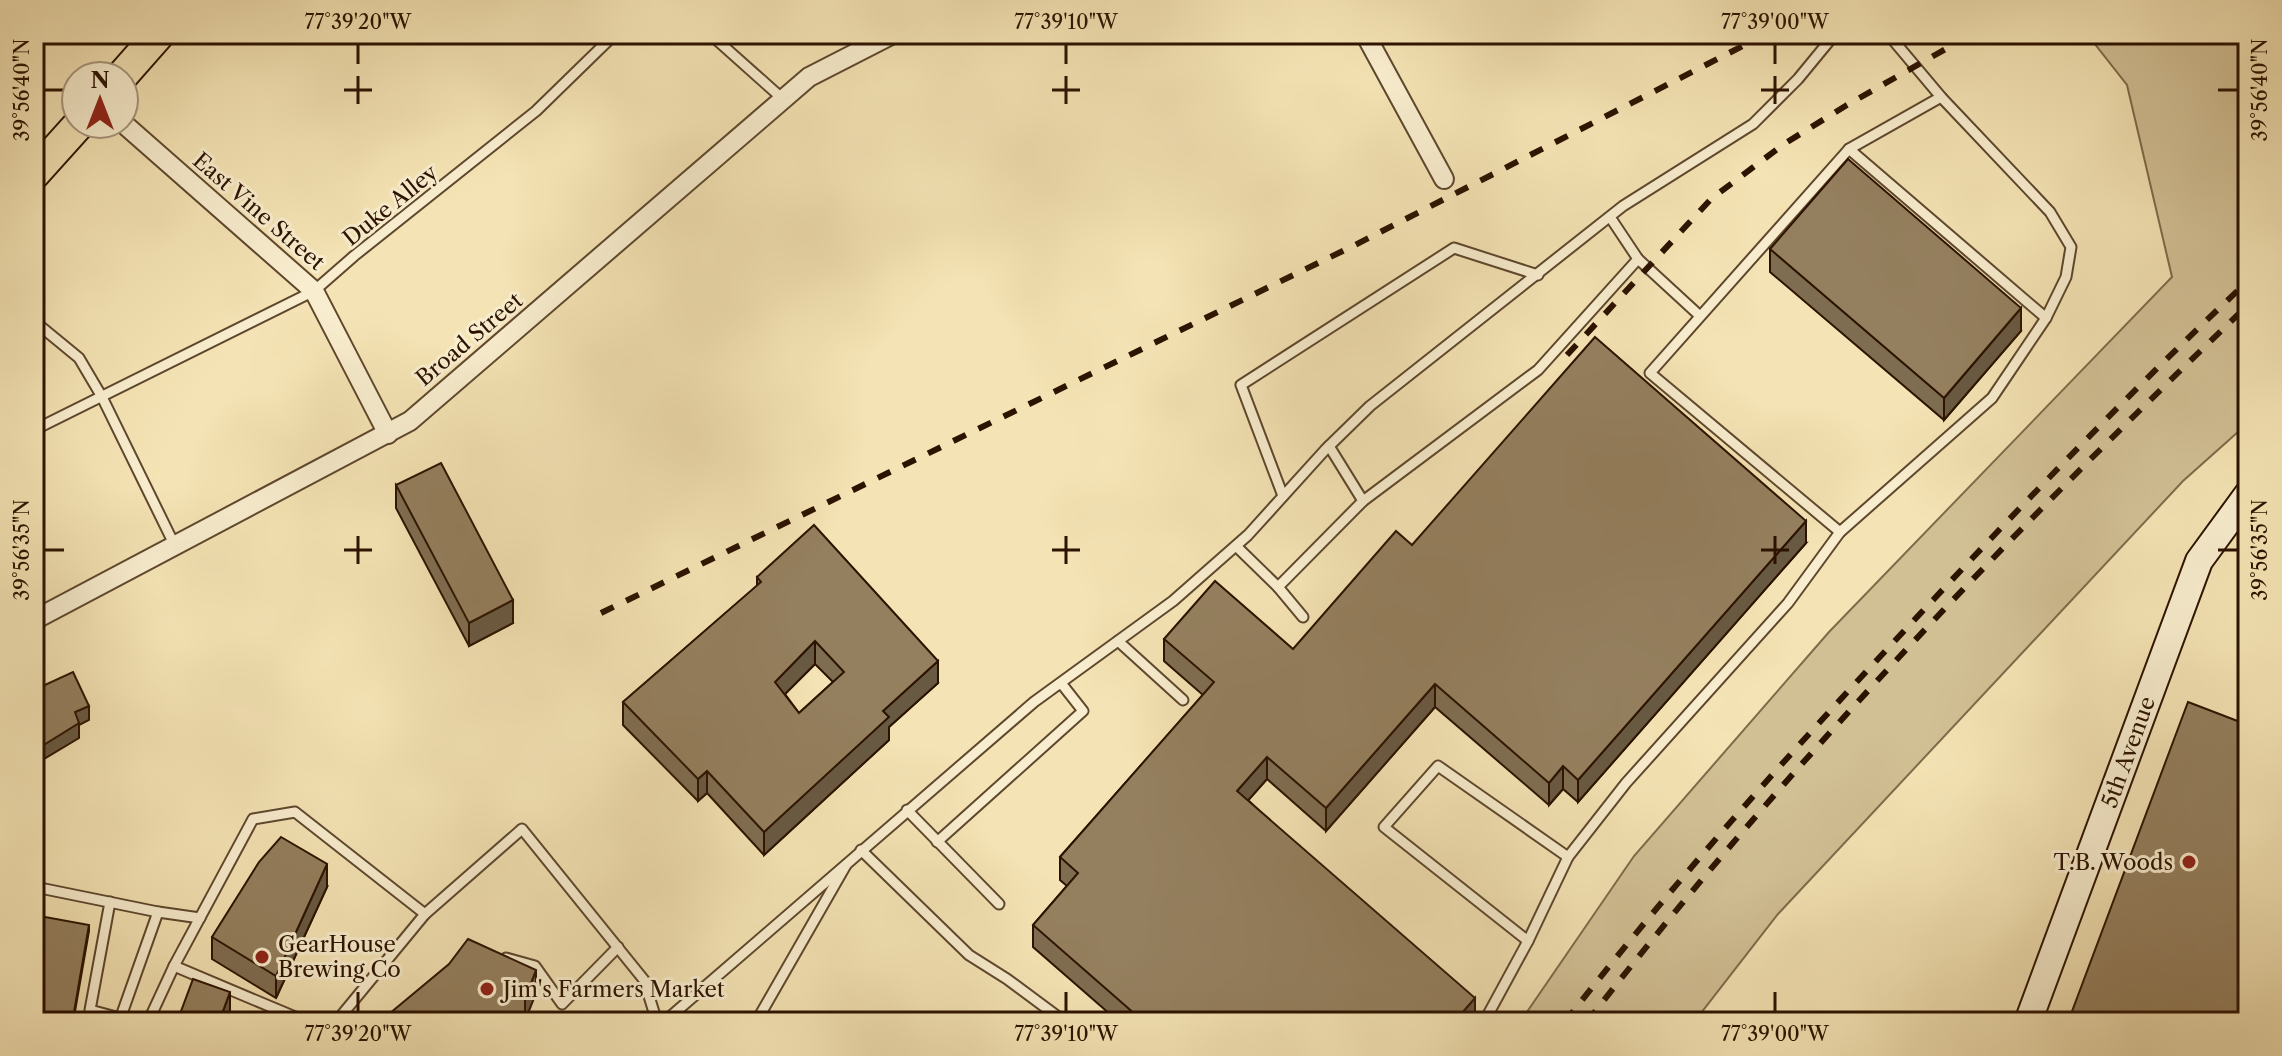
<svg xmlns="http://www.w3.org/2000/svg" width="2282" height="1056" viewBox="0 0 2282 1056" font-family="'Libre Caslon Text',serif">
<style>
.green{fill:#d2c095;stroke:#7f6a4a;stroke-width:2}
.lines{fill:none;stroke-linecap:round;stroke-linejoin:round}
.lane-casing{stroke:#5e472d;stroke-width:13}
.street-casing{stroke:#5e472d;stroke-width:22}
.secondary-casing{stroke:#2c1300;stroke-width:30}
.primary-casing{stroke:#2c1300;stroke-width:34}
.lane{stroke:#f8edce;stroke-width:9}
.street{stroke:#f8edce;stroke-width:18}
.secondary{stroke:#f8edce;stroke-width:26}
.primary{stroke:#f4e3b4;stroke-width:30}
.rail{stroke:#2c1300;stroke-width:6;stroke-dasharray:14 14;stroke-linecap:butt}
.wall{fill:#7f6d51;stroke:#2c1300;stroke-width:2;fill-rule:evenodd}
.shaded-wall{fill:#685942;stroke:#2c1300;stroke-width:2}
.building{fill:#947f5e;stroke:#2c1300;stroke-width:2;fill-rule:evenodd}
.ticks{fill:none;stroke:#2c1300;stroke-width:3}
.poi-dot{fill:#8f2418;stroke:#f8edce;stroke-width:3}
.labels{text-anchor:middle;stroke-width:6;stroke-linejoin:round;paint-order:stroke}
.street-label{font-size:22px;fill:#2c1300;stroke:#f8edce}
.poi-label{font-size:22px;fill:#2c1300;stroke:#f8edce;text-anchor:start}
.neatline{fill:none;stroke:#2c1300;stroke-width:3}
.ticks-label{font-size:20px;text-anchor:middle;fill:#2c1300}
</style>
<rect width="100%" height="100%" fill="#f4e3b4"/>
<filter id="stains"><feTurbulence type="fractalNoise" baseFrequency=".0025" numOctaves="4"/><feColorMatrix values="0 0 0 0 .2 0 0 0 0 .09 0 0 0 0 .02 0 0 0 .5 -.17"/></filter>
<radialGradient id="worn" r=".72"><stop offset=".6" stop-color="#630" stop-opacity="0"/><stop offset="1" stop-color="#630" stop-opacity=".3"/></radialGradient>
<path class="green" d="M2087,34H2248V423L2183,481L1778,914L1694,1022H1520L1634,856L1829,632L2172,277L2127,85Z"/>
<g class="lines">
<g class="lane-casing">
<g id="lane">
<path d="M710,34L784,100"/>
<path d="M1849,149L2046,318"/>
<path d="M1638,259L1700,316"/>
<path d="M34,321L79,358L102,397L175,546"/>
<path d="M34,430L314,291L354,256L536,111L615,34"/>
<path d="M1283,496L1241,385L1454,248L1538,275"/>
<path d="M1363,501L1538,370L1638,259L1610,217"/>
<path d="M1840,532L1650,373L1849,149L1941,97"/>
<path d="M1236,546L1278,587L1363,501L1329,446"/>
<path d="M1278,587L1303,617"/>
<path d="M1118,641L1183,700"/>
<path d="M907,810L999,904"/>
<path d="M937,842L1083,711L1061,683"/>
<path d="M861,850L969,955L1007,979L1065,1022"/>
<path d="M40,888L158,912L119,1022"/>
<path d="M110,902L90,1010L120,1018"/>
<path d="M158,912L200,918"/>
<path d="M425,914L522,829L644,980L657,1022"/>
<path d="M1528,941L1384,827L1438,766L1568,857"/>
<path d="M506,958L535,966L562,1004L618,947"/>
<path d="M174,966L253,819L295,812L425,914L336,1022"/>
<path d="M148,1022L174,966L307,1022"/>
<path d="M664,1022L1034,702L1173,601L1248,535L1325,450L1370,406L1623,206L1753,124L1798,79L1835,34"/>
<path d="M756,1022L846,865"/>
<path d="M1484,1022L1528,941L1568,857L1626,783L1788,603L1840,532L1992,398L2046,318L2066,277L2071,247L2050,212L1941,97L1888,34"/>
</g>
</g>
<g class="street-casing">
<g id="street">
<path d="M1365,34L1444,179"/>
<path d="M124,124L314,291L388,434"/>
<path d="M34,620L410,421L809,77L893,34"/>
</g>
</g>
<g class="secondary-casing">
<path id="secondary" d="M2028,1022L2199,561L2248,494"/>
</g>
<g class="primary-casing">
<g id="primary">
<path d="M122,76L159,34"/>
<path d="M34,174L79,124"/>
</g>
</g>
<use href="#lane" class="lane"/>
<use href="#street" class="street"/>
<use href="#secondary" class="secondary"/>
<use href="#primary" class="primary"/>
<g class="rail">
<path d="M1567,355L1711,199L1784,144L1847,105L1972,34"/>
<path d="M601,613L1355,245L1766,34"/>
<path d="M1565,1022C1680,874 1806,735 1934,599C2036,490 2139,383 2248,281"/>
<path d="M1587,1022C1786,765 2014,530 2248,305"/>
</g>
</g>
<g class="wall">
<path d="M1770,249L2021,331L1944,420L1770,272Z"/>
<path d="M396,485L513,623L469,646L396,508Z"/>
<path d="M1806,543L1578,802L1563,789L1549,805L1435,707L1326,831L1267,779L1248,800L1475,1020L1474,1022H1119L1033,947V925L1067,886L1060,880V857L1203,695L1164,661V639L1293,649Z"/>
<path d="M757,577L938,683L889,727V740L764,855L707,793L698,801L623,725V702L757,586ZM815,664L833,682L799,713L785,694Z"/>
<path d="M327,887L276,998L212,959V937Z"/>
</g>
<g class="shaded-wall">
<path d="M2021,308V331L1944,420V398Z"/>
<path d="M1806,521V543L1578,802V780Z"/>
<path d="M513,600V623L469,646V623Z"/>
<path d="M815,641V664L775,704V682Z"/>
<path d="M938,661V683L889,727V740L764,855V832L883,711Z"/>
<path d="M1435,684V707L1326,831V808Z"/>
<path d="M89,706V720L79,725V738L34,765V751L75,712Z"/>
<path d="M1267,757V779L1237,813V791Z"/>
<path d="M1563,766V789L1549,805V783Z"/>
<path d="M707,771V793L698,801V779Z"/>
<path d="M2248,784V789L2241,807V801Z"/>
<path d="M327,864V887L276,998V976Z"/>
<path d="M89,925V931L74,1017V1012Z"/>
<path d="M536,970V993L525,1021V999Z"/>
<path d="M230,992V1010L226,1022H219Z"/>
<path d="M1475,998V1020L1474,1022H1454Z"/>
</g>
<g class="building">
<path d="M1848,159L2021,308L1944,398L1770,249Z"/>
<path d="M1595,337L1806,521L1578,780L1563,766L1549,783L1435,684L1326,808L1267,757L1237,791L1475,998L1454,1022H1144L1033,925L1078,873L1060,857L1214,682L1164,639L1215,581L1293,649L1396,531L1412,545Z"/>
<path d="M441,463L513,600L469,623L396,485Z"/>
<path d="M814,525L938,661L883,711L889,717L764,832L707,771L698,779L623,702L761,582L757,577ZM815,641L844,672L799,713L775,682Z"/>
<path d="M73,672L89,706L75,712L79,723L34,751V690Z"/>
<path d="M2188,702L2248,725V784L2241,801L2248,803V909L2247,912L2248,913V1022H2068Z"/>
<path d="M281,837L327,864L276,976L212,937L259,862Z"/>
<path d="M34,915L89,925L74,1012L99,1016L98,1022H34Z"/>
<path d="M468,939L536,970L525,999V1022H387L383,1019L449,964Z"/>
<path d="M193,979L230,992L219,1022H177Z"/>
</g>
<path class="ticks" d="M358,44V64M1066,44V64M1775,44V64M358,76V104M1066,76V104M1775,76V104M44,90H64M344,90H372M1052,90H1080M1761,90H1789M2218,90H2238M358,536V564M1066,536V564M1775,536V564M44,550H64M344,550H372M1052,550H1080M1761,550H1789M2218,550H2238M358,992V1012M1066,992V1012M1775,992V1012"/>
<g class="poi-dot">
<circle cx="2189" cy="862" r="8"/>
<circle cx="262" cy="957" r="8"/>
<circle cx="487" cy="989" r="8"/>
</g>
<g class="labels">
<g class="street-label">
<text transform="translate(390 205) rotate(-39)" y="8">Duke Alley</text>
<text transform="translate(259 211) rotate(41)" y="8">East Vine Street</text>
<text transform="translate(469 339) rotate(-40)" y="8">Broad Street</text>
<text transform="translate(2128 752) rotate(-70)" y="8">5th Avenue</text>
</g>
<g class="poi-label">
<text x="2173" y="870" text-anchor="end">T.B. Woods</text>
<text x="278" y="952">GearHouse<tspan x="278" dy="25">Brewing Co</tspan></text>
<text x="503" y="997">Jim's Farmers Market</text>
</g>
</g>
<rect width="2282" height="1056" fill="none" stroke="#f4e3b4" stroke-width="88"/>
<g transform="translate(100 100)"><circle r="38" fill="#f8edce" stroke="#a6967c" stroke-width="2"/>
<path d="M0-6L14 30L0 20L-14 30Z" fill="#8f2418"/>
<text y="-12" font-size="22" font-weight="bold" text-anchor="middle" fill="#2c1300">N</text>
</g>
<rect x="44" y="44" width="2194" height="968" class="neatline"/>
<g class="ticks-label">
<text x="358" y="29">77°39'20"W</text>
<text x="1066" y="29">77°39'10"W</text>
<text x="1775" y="29">77°39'00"W</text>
<text transform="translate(22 90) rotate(-90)" y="7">39°56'40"N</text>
<text transform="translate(2260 90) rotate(-90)" y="7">39°56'40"N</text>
<text transform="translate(22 550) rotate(-90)" y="7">39°56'35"N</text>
<text transform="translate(2260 550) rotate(-90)" y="7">39°56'35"N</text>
<text x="358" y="1041">77°39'20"W</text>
<text x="1066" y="1041">77°39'10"W</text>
<text x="1775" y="1041">77°39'00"W</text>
</g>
<rect width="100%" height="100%" filter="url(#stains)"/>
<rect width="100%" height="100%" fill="url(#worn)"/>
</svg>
